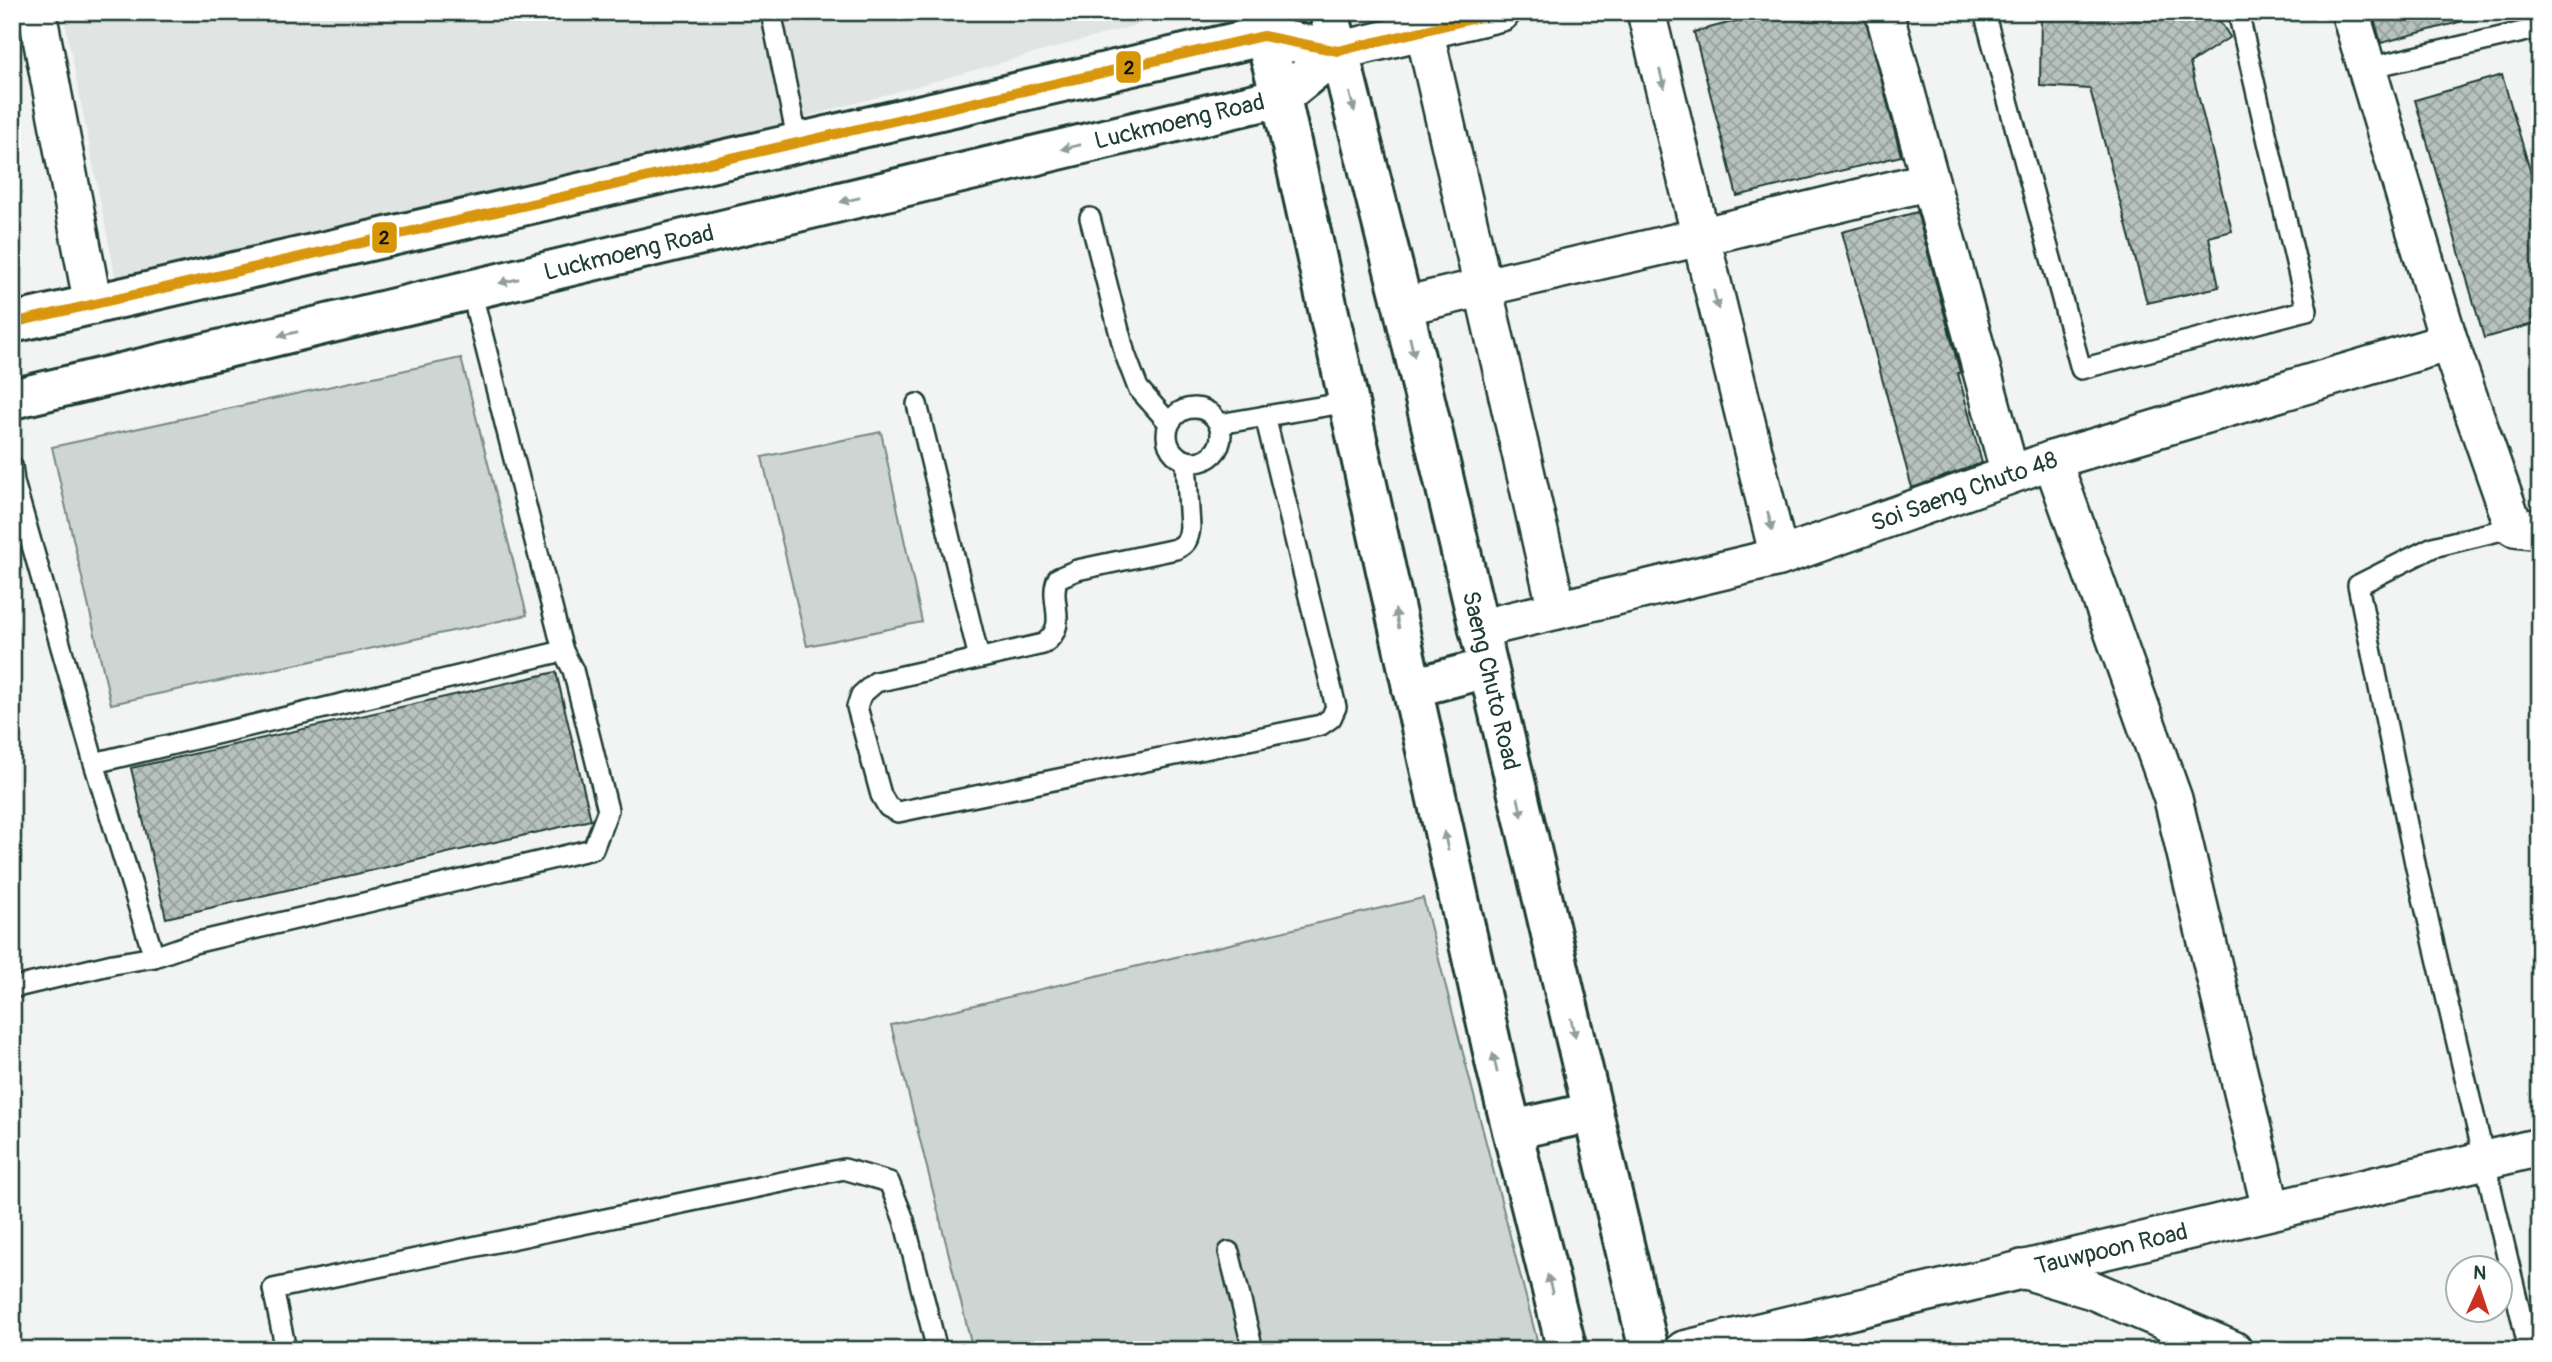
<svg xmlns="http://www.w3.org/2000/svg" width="2552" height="1362" viewBox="0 0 2552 1362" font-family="Pangolin,sans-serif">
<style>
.built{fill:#e0e4e3}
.grass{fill:#ced5d3;stroke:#768984;stroke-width:2}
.building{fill:url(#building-cross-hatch);stroke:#1f3d34;stroke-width:2}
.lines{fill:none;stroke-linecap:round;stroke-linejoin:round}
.service-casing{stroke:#1f3d34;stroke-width:24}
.minor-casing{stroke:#1f3d34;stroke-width:42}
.tertiary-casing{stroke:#1f3d34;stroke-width:44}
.secondary-casing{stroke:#1f3d34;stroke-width:44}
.service{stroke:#fff;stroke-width:19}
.minor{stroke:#fff;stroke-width:37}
.tertiary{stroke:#fff;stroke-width:38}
.secondary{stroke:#fff;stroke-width:38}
.bus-1-casing{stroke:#fff;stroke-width:16}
.bus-1{stroke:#d79608;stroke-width:10}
.oneway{fill:#8f9e9a}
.labels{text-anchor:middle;stroke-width:7;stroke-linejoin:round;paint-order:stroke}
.street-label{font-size:24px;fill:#1f3d34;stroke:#fff}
.line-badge{stroke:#fff;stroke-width:2.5}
.pale-badge-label{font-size:19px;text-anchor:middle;font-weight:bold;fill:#111}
</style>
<defs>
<pattern id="building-cross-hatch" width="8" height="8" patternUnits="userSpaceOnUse" patternTransform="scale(1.75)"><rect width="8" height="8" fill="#b7c1bd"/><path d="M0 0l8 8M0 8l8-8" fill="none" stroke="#949e9a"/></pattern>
</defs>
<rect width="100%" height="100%" fill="#f2f3f3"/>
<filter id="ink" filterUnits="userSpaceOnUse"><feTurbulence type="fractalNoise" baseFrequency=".0143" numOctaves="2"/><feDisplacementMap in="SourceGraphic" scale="14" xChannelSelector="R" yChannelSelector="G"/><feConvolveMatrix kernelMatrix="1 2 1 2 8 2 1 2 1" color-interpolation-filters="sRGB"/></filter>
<g filter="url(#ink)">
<path class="built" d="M63,12H1183L748,133L117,285Z"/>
<g class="grass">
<path d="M461,358L527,615L111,704L52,447Z"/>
<path d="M881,432L922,622L807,646L762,457Z"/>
<path d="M1423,898L1538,1344L1515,1350H973L891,1025Z"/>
</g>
<g class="building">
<path d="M1770,12H1864L1901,156L1737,196L1694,32Z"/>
<path d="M2041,12H2214L2230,37L2190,63L2232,231L2209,237L2219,287L2147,303L2090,89L2040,86Z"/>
<path d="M2372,12H2462L2463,21L2381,43Z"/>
<path d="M2502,75L2540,204V322L2484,338L2415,100Z"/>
<path d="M1917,212L1960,372L1958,373L1982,463L1912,488L1842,232Z"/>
<path d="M556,672L591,820L166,918L131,768Z"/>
</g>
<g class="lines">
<g class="service-casing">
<g id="service">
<path d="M771,12L798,143"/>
<path d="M1984,12L2081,369L2307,310L2238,12"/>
<path d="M2368,68L2540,28"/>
<path d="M1090,218L1125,354L1138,388L1169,423"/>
<path d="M471,290L563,651"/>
<path d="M917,404L979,658"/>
<circle cx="1194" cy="435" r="27"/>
<path d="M1219,424L1349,402"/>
<path d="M1186,461L1190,527C1189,538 1187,544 1176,549L1077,570L1058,578C1047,601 1071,625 1043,644L876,682L861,695L857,707L881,795L888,807L898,812L1321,725L1331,718L1336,707L1265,416"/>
<path d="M12,466L14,482L94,763L154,957L194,943L593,849L608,810L573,670L563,651L94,763"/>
<path d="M2514,527L2433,547L2358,585L2416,868L2529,1350"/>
<path d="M12,988L113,964L154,957"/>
<path d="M1229,1252L1253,1350"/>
<path d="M286,1350L273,1289L844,1169L889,1182L904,1220L937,1350"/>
</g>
</g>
<g class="minor-casing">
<g id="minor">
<path d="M37,12L93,305"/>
<path d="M1420,12L1557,610"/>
<path d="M1646,12L1779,557"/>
<path d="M1884,12L2010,474"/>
<path d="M2350,12L2449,342L2514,527L2540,530"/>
<path d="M1338,51L1501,12"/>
<path d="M1403,306L1700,237L1930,181"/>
<path d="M2052,460L2173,799L2271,1209"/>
<path id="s1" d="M1478,629L1779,557L2052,460L2449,342"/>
<path d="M2022,1269L2092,1290L2233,1350"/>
<path id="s2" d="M1684,1350L2540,1147"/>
</g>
</g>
<g class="tertiary-casing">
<g id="tertiary">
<path d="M12,323L1263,36L1338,51"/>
<path id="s3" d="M12,399L1281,97L1338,51"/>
</g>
</g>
<g class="secondary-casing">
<g id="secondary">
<path d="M1258,12L1281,97L1497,1070L1567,1350"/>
<path id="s4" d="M1329,12L1403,306L1649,1350"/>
<path d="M1412,688L1487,668"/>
<path d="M1512,1130L1593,1112"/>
</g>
</g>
<use href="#service" class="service"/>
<use href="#minor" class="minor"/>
<use href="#tertiary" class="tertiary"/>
<use href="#secondary" class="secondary"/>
<g class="bus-1-casing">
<path id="bus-1" d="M12,323L1263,36L1338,51L1501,12"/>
</g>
<use href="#bus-1" class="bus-1"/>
</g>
<defs><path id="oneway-solid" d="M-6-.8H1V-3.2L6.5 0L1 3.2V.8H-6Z" transform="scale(1.75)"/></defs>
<g class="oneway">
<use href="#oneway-solid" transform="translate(1662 79) rotate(76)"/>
<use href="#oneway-solid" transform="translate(1352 102) rotate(75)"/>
<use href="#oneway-solid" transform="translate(1071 147) rotate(167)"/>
<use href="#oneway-solid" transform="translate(850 200) rotate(167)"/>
<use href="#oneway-solid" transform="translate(509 281) rotate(167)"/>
<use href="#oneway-solid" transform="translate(1716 300) rotate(76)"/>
<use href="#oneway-solid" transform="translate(288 334) rotate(167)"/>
<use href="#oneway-solid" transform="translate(1412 347) rotate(77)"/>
<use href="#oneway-solid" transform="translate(1770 521) rotate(76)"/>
<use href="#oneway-solid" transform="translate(1397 619) rotate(-102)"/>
<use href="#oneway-solid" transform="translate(1520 807) rotate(77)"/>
<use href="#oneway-solid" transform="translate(1446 841) rotate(-102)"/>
<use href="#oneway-solid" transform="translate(1573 1028) rotate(77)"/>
<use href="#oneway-solid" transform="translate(1495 1063) rotate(-103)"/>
<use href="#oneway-solid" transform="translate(1550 1284) rotate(-104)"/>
</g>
</g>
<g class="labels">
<g class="street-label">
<text dy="8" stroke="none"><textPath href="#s3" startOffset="1200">Luckmoeng Road</textPath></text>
<text dy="8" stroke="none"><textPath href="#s3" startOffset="634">Luckmoeng Road</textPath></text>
<text dy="8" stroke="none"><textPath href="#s1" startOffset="506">Soi Saeng Chuto 48</textPath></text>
<text dy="8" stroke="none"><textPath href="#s4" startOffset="688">Saeng Chuto Road</textPath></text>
<text dy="8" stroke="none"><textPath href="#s2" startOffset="439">Tauwpoon Road</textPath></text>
</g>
</g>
<g class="line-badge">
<rect x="1115" y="50" width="27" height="34" rx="7" fill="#d79608"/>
<rect x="371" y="221" width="27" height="33" rx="7" fill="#d79608"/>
</g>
<g class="pale-badge-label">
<text x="1129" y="74">2</text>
<text x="384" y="244">2</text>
</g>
<rect width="2552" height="1362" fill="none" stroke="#fff" stroke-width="42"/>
<rect x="21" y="21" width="2510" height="1320" fill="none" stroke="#1f3d34" stroke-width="2.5" filter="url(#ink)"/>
<g transform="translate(2479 1289) rotate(3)"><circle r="33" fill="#ffffff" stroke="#a5b1ae" stroke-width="2"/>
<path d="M0-5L12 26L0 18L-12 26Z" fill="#c8321e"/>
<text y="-10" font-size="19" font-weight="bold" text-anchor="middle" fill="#1f3d34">N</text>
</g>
</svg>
